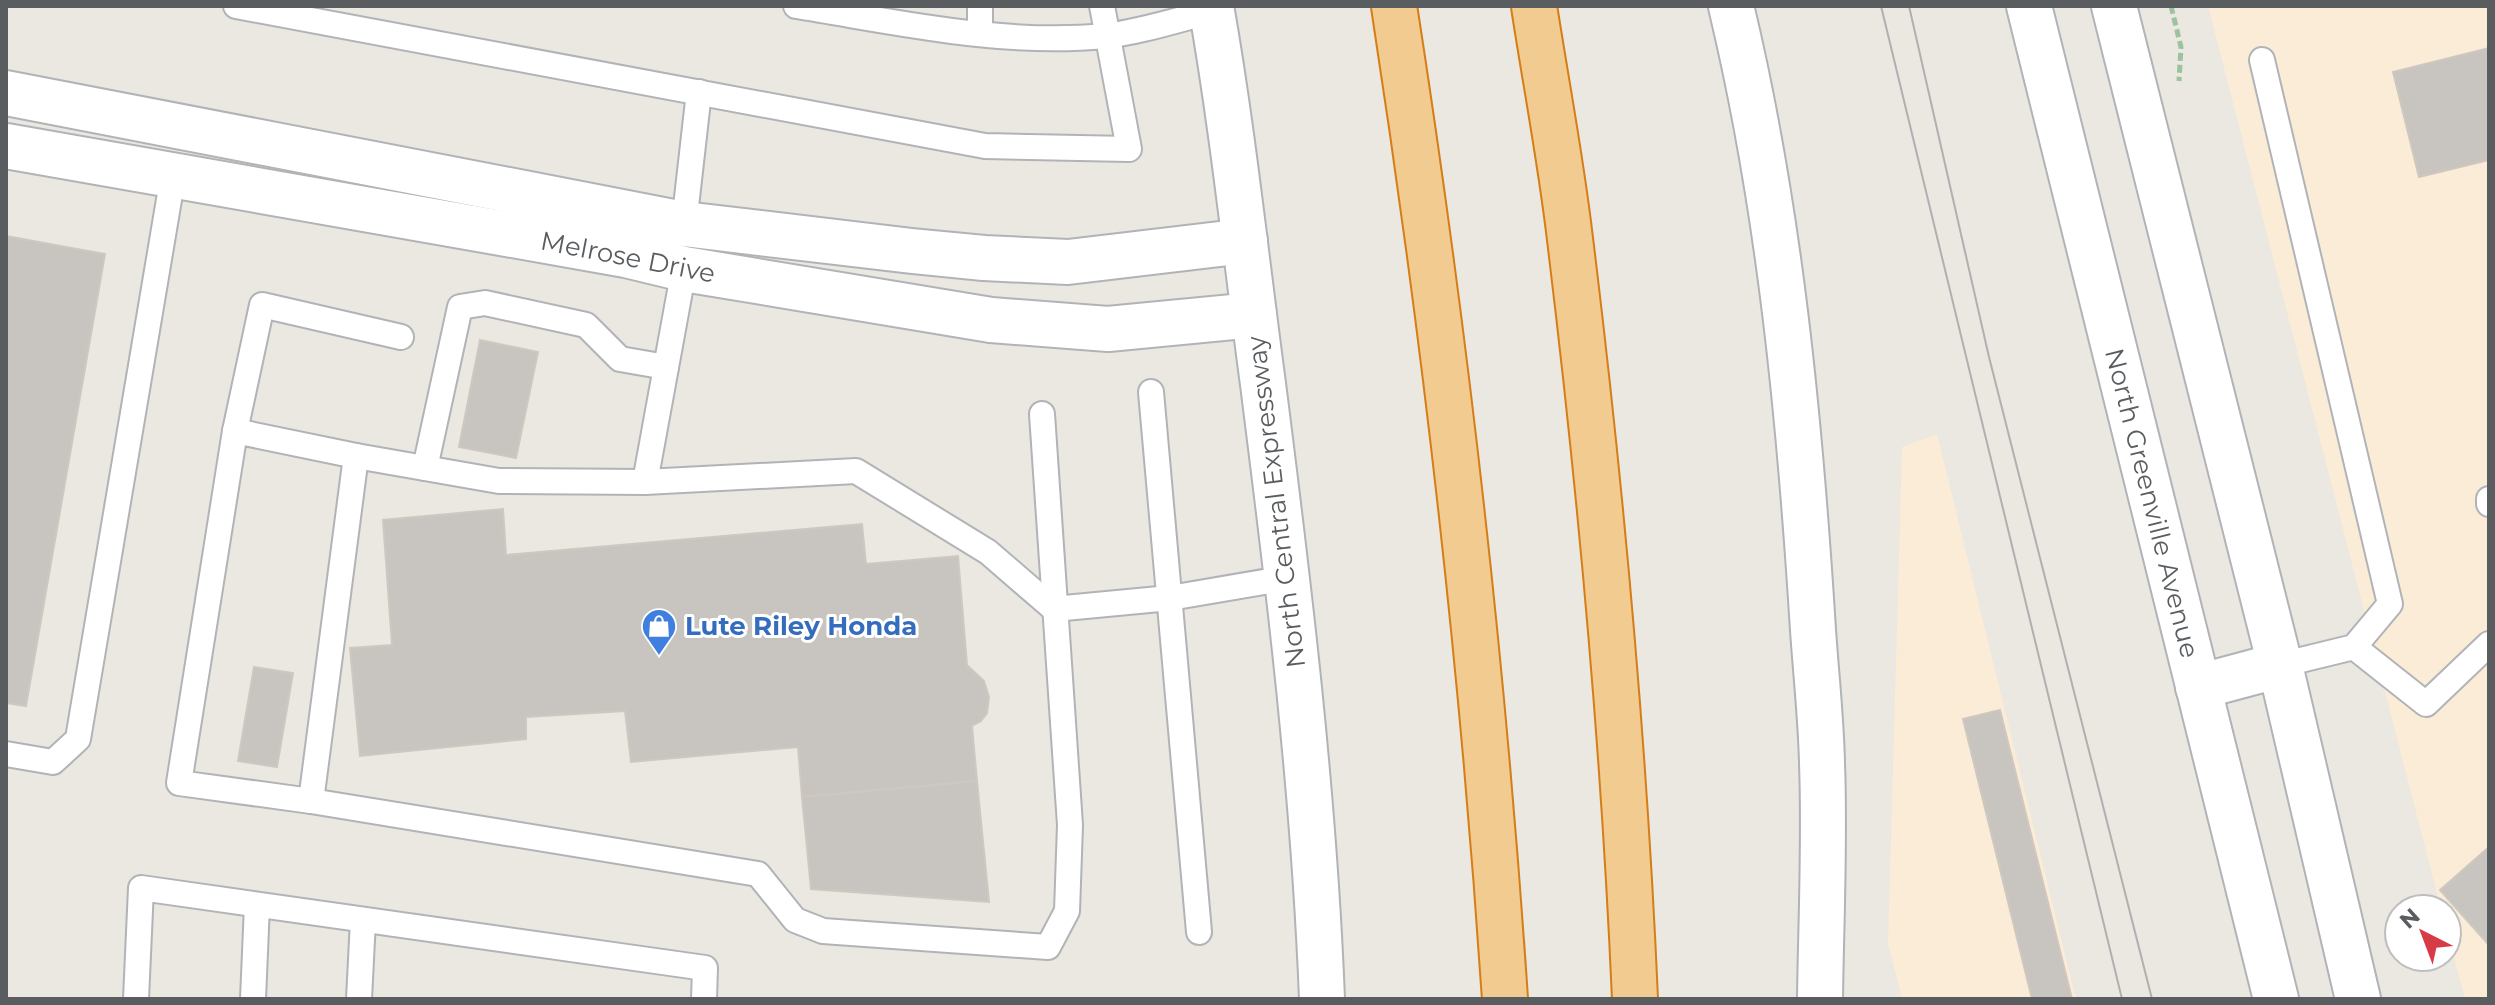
<svg xmlns="http://www.w3.org/2000/svg" width="2495" height="1005" viewBox="0 0 2495 1005" font-family="Montserrat,sans-serif">
<style>
.commercial{fill:#faecd7}
.building{fill:#c8c4bf;stroke:#cfc8c0;stroke-width:2}
.lines{fill:none;stroke-linecap:round;stroke-linejoin:round}
.service-casing{stroke:#b1b4b7;stroke-width:28}
.tertiary-casing{stroke:#b1b4b7;stroke-width:48}
.secondary-casing{stroke:#b0b4b7;stroke-width:48}
.motorway-casing{stroke:#d57d16;stroke-width:48}
.path{stroke:#9bc3a0;stroke-width:5;stroke-dasharray:8 4;stroke-linecap:butt}
.service{stroke:#fff;stroke-width:24}
.tertiary{stroke:#fff;stroke-width:44}
.secondary{stroke:#fff;stroke-width:44}
.motorway{stroke:#f2cb91;stroke-width:44}
.tram{stroke:#afb0b0;stroke-width:2}
.labels{text-anchor:middle;stroke-width:6;stroke-linejoin:round;paint-order:stroke}
.street-label{font-size:26px;fill:#595d60;stroke:#fff}
.shop-label{font-size:26px;font-weight:bold;fill:#366cbe;stroke:#fff;text-anchor:start}
</style>
<rect width="100%" height="100%" fill="#ebe7e1"/>
<g class="commercial">
<path d="M2208,6H2489V999H2465L2447,931V909H2441Z"/>
<path d="M1937,434L2076,999H1902L1888,944L1902,447Z"/>
</g>
<g class="building">
<path d="M2489,48V160L2419,177L2393,72Z"/>
<path d="M6,236L105,254L26,706L6,703Z"/>
<path d="M480,340L538,352L516,458L459,447Z"/>
<path d="M503,509L506,555L862,524L866,564L958,556L967,665L984,681L989,697L987,713L981,721L972,726L977,781L802,797L798,747L631,762L625,711L526,717V739L360,756L350,648L392,645L383,520Z"/>
<path d="M254,667L293,673L277,767L238,761Z"/>
<path d="M2000,710L2072,999H2032L1963,719Z"/>
<path d="M977,781L989,902L811,889L802,797Z"/>
<path d="M2489,847V945L2440,890Z"/>
</g>
<g class="lines">
<g class="service-casing">
<g id="service">
<path d="M236,6L985,146L1129,149L1102,6"/>
<path d="M796,6C897,22 1002,46 1105,36C1140,32 1177,20 1212,11"/>
<path d="M980,6V34"/>
<path d="M2262,60L2390,604L2354,647L2280,665"/>
<path d="M684,224L699,92"/>
<path d="M684,269L645,482L856,471L988,552L1054,609L1170,598L1287,578"/>
<path d="M1151,392L1199,932"/>
<path d="M235,431L262,305L401,337"/>
<path d="M425,468L460,307L485,303L586,325L620,359L666,367"/>
<path d="M645,482L499,481L356,456L311,801L758,874L795,920L823,931L1048,947L1067,911L1070,825L1042,414"/>
<path d="M2489,499V504"/>
<path d="M2354,647L2426,704L2489,644"/>
<path d="M6,754L53,762L78,739L173,176"/>
<path d="M311,801L179,783L235,431L356,456"/>
<path d="M136,999L141,888L705,968L704,999"/>
<path d="M253,999L257,905"/>
<path d="M359,999L363,920"/>
</g>
</g>
<g class="tertiary-casing">
<g id="tertiary">
<path d="M6,93L684,224L912,251L984,258L1068,262L1245,241"/>
<path d="M6,146L626,255L684,269L991,320L1108,329L1254,315"/>
</g>
</g>
<g class="secondary-casing">
<g id="secondary">
<path d="M1211,6C1233,131 1246,258 1263,384C1289,588 1314,793 1322,999"/>
<path d="M1731,6C1780,210 1800,421 1813,630C1816,674 1821,718 1822,763C1825,841 1821,921 1820,999"/>
<path d="M2029,6L2276,999"/>
<path d="M2114,6L2280,665L2358,999"/>
<path d="M2198,687L2280,665"/>
</g>
</g>
<g class="motorway-casing">
<g id="motorway">
<path d="M1394,6C1445,335 1483,666 1505,999"/>
<path d="M1534,6C1546,84 1561,161 1570,239C1601,492 1624,745 1635,999"/>
</g>
</g>
<path class="path" d="M2171,6L2181,47L2179,81"/>
<use href="#service" class="service"/>
<use href="#tertiary" class="tertiary"/>
<use href="#secondary" class="secondary"/>
<use href="#motorway" class="motorway"/>
<g class="tram">
<path d="M1881,6L2122,999"/>
<path d="M1909,6L1989,357L2152,999"/>
</g>
</g>
<defs>
<g id="shop-pin" transform="scale(1.8)"><path d="M0 17L-7.5 6A9.5 9.5 0 1 1 7.5 6Z" fill="#3f7fe0" stroke="#fff"/><path d="M-5-2.5h2.3a2.7 3.5 0 0 1 5.4 0H5L5.5 6h-11ZM-1.5-2.5h3a1.5 2.3 0 0 0-3 0Z" fill="#fff"/></g>
</defs>
<g fill-rule="evenodd">
<use href="#shop-pin" x="659" y="626"/>
</g>
<g class="labels">
<g class="street-label">
<text transform="translate(628 257) rotate(11)" y="9">Melrose Drive</text>
<text transform="translate(1276 502) rotate(-97)" y="9">North Central Expressway</text>
<text transform="translate(2152 503) rotate(76)" y="9">North Greenville Avenue</text>
</g>
<g class="shop-label">
<text x="685" y="635">Lute Riley Honda</text>
</g>
</g>
<rect width="2495" height="1005" fill="none" stroke="#595d60" stroke-width="16"/>
<g transform="translate(2423 933) rotate(318)"><circle r="38" fill="#ffffff" stroke="#bdbebf" stroke-width="2"/>
<path d="M0-6L14 30L0 20L-14 30Z" fill="#d73b46"/>
<text y="-12" font-size="22" font-weight="bold" text-anchor="middle" fill="#595d60">N</text>
</g>
</svg>
